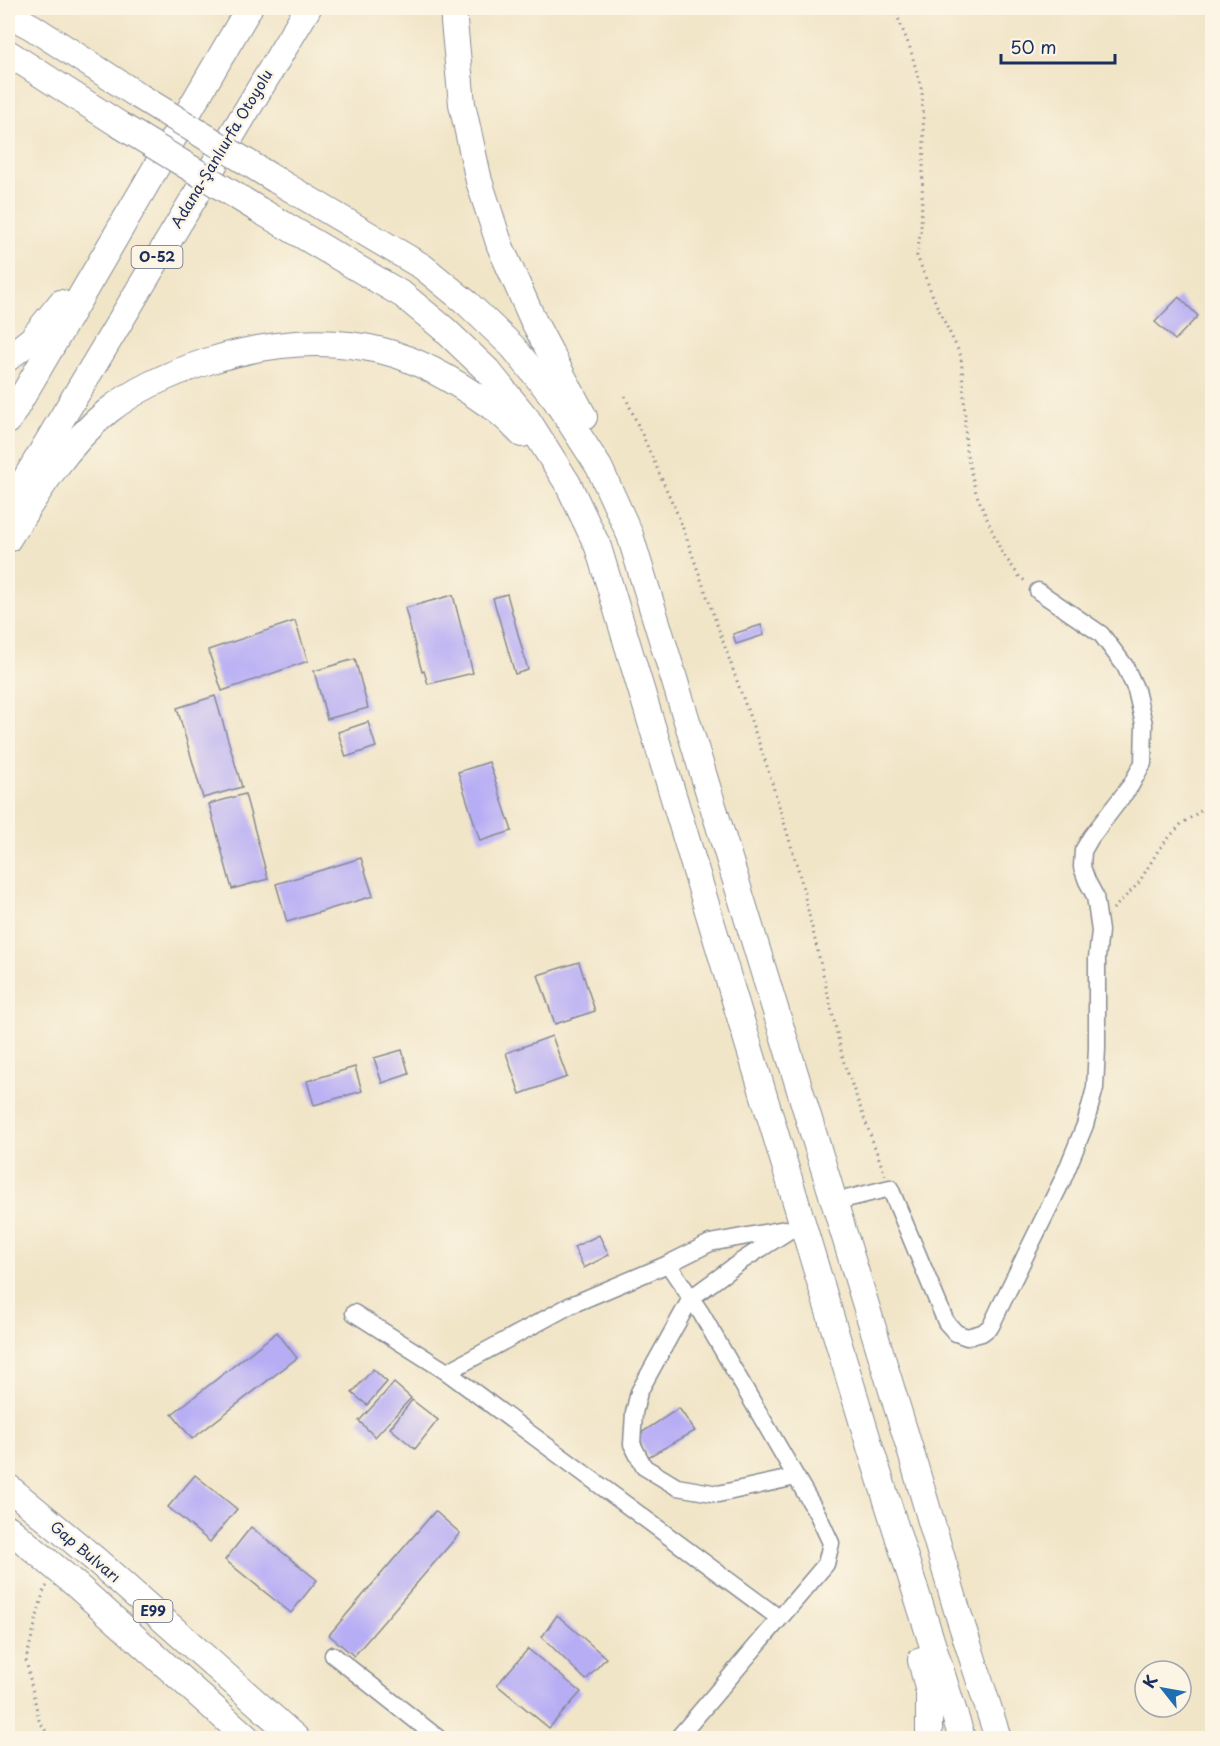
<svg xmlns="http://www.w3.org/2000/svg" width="1220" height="1746" viewBox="0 0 1220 1746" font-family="'Playpen Sans',sans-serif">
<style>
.building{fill:#b7adf5}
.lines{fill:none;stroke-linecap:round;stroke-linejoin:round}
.minor-casing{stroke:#868a93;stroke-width:19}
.highway-casing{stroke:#868a93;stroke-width:28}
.path{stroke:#868a93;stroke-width:3;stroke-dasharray:1.5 4.5;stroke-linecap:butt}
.minor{stroke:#fff;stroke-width:16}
.highway{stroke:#fff;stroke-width:26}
.highway-bridge-casing{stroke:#868a93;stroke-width:28;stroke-linecap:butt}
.highway-bridge{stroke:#fff;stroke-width:26}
.labels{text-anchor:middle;stroke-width:5;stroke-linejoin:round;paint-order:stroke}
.shield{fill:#fcf5e5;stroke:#5e6a86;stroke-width:1.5}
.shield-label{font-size:14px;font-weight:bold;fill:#1b2f5e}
.street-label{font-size:15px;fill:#1b2f5e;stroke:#fcf5e5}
</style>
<rect width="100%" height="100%" fill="#fcf5e5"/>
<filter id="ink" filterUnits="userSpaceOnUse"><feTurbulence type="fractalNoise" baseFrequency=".0167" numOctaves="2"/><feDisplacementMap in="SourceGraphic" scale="12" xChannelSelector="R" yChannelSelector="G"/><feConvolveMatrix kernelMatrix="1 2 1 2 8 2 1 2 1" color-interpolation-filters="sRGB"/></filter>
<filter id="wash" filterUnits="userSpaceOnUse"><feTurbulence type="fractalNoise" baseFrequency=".008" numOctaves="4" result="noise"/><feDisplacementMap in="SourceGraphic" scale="24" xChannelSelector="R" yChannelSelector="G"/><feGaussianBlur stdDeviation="1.35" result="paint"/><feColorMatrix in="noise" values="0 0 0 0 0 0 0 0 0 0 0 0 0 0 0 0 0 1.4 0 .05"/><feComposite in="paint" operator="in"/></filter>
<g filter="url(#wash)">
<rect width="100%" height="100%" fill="#f1e5c8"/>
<g id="blocks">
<g class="building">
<path d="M1179,297L1198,316L1175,340L1155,322Z"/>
<path d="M507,594L528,670L515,674L493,598Z"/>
<path d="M453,595L473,673L428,684L424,671L422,672L405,608Z"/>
<path d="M295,621L308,661L222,691L208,650Z"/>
<path d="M761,625L764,635L736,644L733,634Z"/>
<path d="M355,659L368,708L327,719L314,671Z"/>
<path d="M215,696L242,787L203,798L177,708Z"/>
<path d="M368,722L376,747L346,757L338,732Z"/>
<path d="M489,762L512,831L480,841L458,772Z"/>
<path d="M245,794L268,879L232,889L209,804Z"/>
<path d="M361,858L373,896L287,922L276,884Z"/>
<path d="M579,962L595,1011L555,1024L538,975Z"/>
<path d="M552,1036L567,1077L520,1094L506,1053Z"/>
<path d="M402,1050L409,1074L382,1083L374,1058Z"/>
<path d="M355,1067L362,1091L314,1105L307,1081Z"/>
<path d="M599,1235L609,1255L584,1268L574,1247Z"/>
<path d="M277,1332L297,1358L192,1439L172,1414Z"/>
<path d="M373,1369L387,1382L367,1405L352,1393Z"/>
<path d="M394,1383L411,1398L375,1437L359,1421Z"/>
<path d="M412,1400L438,1420L415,1449L390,1428Z"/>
<path d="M679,1408L695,1431L648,1457L638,1435Z"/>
<path d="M195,1475L237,1509L210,1542L168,1507Z"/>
<path d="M435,1511L460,1533L354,1656L329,1635Z"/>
<path d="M251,1527L317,1580L291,1613L225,1560Z"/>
<path d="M557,1615L606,1658L586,1680L542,1637Z"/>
<path d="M528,1649L581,1692L549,1728L497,1685Z"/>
</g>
</g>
</g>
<g filter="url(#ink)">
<use href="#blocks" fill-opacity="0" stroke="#868a93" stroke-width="1.5"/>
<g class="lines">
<g class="minor-casing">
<g id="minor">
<path d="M834,1202L890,1188L946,1322L956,1333L967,1337L982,1333L991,1326L999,1309L1063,1179L1085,1125L1095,1088L1097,1048V958L1100,931L1095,896L1087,881L1082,867L1083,851L1091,837L1131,785L1143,763L1144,724L1136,690L1125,666L1101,634L1038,591"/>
<path d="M793,1228L740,1262L691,1298L639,1392L634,1413L632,1444L644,1467L677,1487L718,1494L796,1477"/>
<path d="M668,1264L701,1313L818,1515L831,1543L826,1564L678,1738"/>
<path d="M354,1313L447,1372L779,1618"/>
<path d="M447,1372L571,1305L668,1264L710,1243L785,1229"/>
<path d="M333,1655L438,1738"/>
</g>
</g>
<g class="highway-casing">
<g id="highway">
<path d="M454,8V22L462,104L479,181L500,246L533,320L584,417"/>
<path d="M8,14L32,27L139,96"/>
<path d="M8,53L120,125"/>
<path d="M276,180L423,267L467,303L513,347L555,399L599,467L630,535L909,1446L957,1610L998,1738"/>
<path d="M259,210L403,295L444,329L488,371L527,419L568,484L598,547L870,1447L962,1738"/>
<path d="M8,358L32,339L61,303"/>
<path d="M8,421L249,8"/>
<path d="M8,508L308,8"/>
<path d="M8,539C36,494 66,445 108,411C137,388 174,372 209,361C265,343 326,337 383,351C420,360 461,385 492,407C503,414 513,425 522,434"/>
<path d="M8,1487L96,1560L296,1738"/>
<path d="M8,1528L75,1584L247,1738"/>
<path d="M921,1660L929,1692V1738"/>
</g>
</g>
<g class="path">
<path d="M894,8L910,48L922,91L924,141L921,227L917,256L936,304L961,356L964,395L966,451L976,493L1001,551L1019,576L1026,582"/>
<path d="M625,396L680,520L766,763L799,872L844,1063L885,1175"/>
<path d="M1113,909L1138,884L1159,849L1180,825L1212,803"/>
<path d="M47,1586L44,1589L26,1660L39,1720L50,1738"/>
</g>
<use href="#minor" class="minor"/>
<use href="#highway" class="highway"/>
<g class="highway-bridge-casing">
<g id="highway-bridge">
<path d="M139,96L276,180"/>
<path d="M120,125L259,210"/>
</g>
</g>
<use href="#highway-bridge" class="highway-bridge"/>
</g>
</g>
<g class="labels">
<g class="shield">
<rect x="131.5" y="246" width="51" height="22" rx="4.5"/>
<rect x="133.5" y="1600" width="39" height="22" rx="4.5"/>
</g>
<g class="shield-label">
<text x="157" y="262">O-52</text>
<text x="153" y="1616">E99</text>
</g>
<g class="street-label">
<text transform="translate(222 149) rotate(-59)" y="5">Adana-Şanlıurfa Otoyolu</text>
<text transform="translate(85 1552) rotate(40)" y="5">Gap Bulvarı</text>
</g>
</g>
<rect width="1220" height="1746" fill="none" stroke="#fcf5e5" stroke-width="30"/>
<g transform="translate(1163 1689) rotate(301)"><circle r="28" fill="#fcf5e5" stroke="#a2a6af" stroke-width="1.5"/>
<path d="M0-4.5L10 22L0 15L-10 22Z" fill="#1f6fb2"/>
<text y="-9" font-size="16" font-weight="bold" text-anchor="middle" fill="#1b2f5e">K</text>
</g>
<path d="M1001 54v9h114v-9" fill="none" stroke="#1b2f5e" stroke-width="3"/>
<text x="1010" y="54" font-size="18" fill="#1b2f5e" stroke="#fcf5e5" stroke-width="4.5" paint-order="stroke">50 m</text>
</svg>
